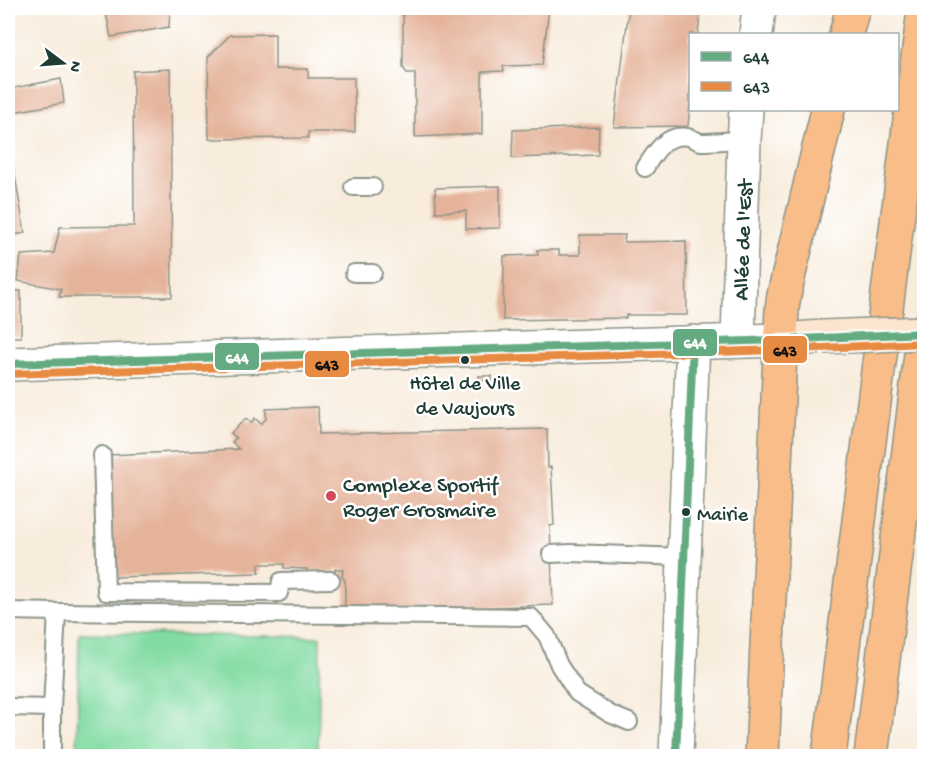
<svg xmlns="http://www.w3.org/2000/svg" width="932" height="764" viewBox="0 0 932 764" font-family="'Gochi Hand',sans-serif">
<style>
.green{fill:#81dba2;stroke:#508c6b;stroke-width:1.5}
.building{fill:#e5b39a}
.lines{fill:none;stroke-linecap:round;stroke-linejoin:round}
.service-casing{stroke:#8c9488;stroke-width:20}
.minor-casing{stroke:#8c9488;stroke-width:36}
.tertiary-casing{stroke:#8c9488;stroke-width:36}
.secondary-casing{stroke:#8c9488;stroke-width:36}
.trunk-casing{stroke:#8c9488;stroke-width:36}
.service{stroke:#fff;stroke-width:16}
.minor{stroke:#fff;stroke-width:33}
.tertiary{stroke:#fff;stroke-width:33}
.secondary{stroke:#fce5d0;stroke-width:33}
.trunk{stroke:#f8bd89;stroke-width:33}
.secondary-bridge-casing{stroke:#8c9488;stroke-width:36;stroke-linecap:butt}
.secondary-bridge{stroke:#fce5d0;stroke-width:33}
.bus-1-casing{stroke:#fff;stroke-width:12}
.bus-2-casing{stroke:#fff;stroke-width:12}
.bus-1{stroke:#65ab82;stroke-width:8}
.bus-2{stroke:#e78a42;stroke-width:8}
.bus-dot{fill:#1f3d34;stroke:#fff;stroke-width:2}
.poi-dot{fill:#d1495b;stroke:#fff;stroke-width:2}
.labels{text-anchor:middle;stroke-width:5;stroke-linejoin:round;paint-order:stroke}
.bus-label{font-size:20px;fill:#1f3d34;stroke:#fff}
.street-label{font-size:22px;fill:#1f3d34;stroke:#fff}
.poi-label{font-size:22px;fill:#1f3d34;stroke:#fff;text-anchor:start}
.line-badge{stroke:#fff;stroke-width:2}
.badge-label{font-size:16px;text-anchor:middle;font-weight:bold;fill:#fff}
.pale-badge-label{font-size:16px;text-anchor:middle;font-weight:bold;fill:#111}
</style>
<rect width="100%" height="100%" fill="#fff"/>
<filter id="ink" filterUnits="userSpaceOnUse"><feTurbulence type="fractalNoise" baseFrequency=".0167" numOctaves="2"/><feDisplacementMap in="SourceGraphic" scale="12" xChannelSelector="R" yChannelSelector="G"/><feConvolveMatrix kernelMatrix="1 2 1 2 8 2 1 2 1" color-interpolation-filters="sRGB"/></filter>
<filter id="wash" filterUnits="userSpaceOnUse"><feTurbulence type="fractalNoise" baseFrequency=".008" numOctaves="4" result="noise"/><feDisplacementMap in="SourceGraphic" scale="24" xChannelSelector="R" yChannelSelector="G"/><feGaussianBlur stdDeviation="1.35" result="paint"/><feColorMatrix in="noise" values="0 0 0 0 0 0 0 0 0 0 0 0 0 0 0 0 0 1.4 0 .05"/><feComposite in="paint" operator="in"/></filter>
<g filter="url(#wash)">
<rect width="100%" height="100%" fill="#f8ecdc"/>
<path class="green" d="M79,633L320,637L318,756H77Z"/>
<g id="blocks">
<g class="building">
<path d="M105,8H170L169,27L111,37Z"/>
<path d="M403,8H549L542,65L503,66L504,71L482,72V134L415,137V73H407L403,68Z"/>
<path d="M629,8H701L698,34H690V103L688,126L614,127Z"/>
<path d="M275,34V69H308V78H354L355,132H308V138L209,139L208,57L230,35Z"/>
<path d="M170,69L172,297H59L61,289L18,281L21,255L54,253L60,227L134,226L133,71Z"/>
<path d="M61,79L64,103L8,113V89Z"/>
<path d="M599,127L598,155L512,158L513,130Z"/>
<path d="M9,143L25,233L8,236V144Z"/>
<path d="M500,186V228L466,229V211L436,212L435,188Z"/>
<path d="M580,235H625L624,242L686,241L687,315H626V318L503,320L504,256L538,255L537,250H559V255H580Z"/>
<rect x="8" y="291" width="13" height="46"/>
<rect x="479" y="376" width="13" height="5"/>
<path d="M318,407L319,434L547,429L548,468L551,467L554,525L550,526L553,605L345,612V580L342,577L343,570L335,569V573L307,572V569L284,568V564H259V573L114,577L108,455L239,449L232,442L236,438L231,433L246,418L251,423L255,418L261,424L266,419V409Z"/>
</g>
</g>
</g>
<g filter="url(#ink)">
<use href="#blocks" fill-opacity="0" stroke="#8c9488" stroke-width="1.5"/>
<g class="lines">
<g class="service-casing">
<g id="service">
<path d="M645,168C655,152 666,133 688,137C693,138 696,141 701,142C715,142 730,140 744,140"/>
<path d="M353,187H373"/>
<path d="M354,273H373"/>
<path d="M102,455L106,592L279,593L281,581L331,580"/>
<path d="M551,554L571,553L684,557"/>
<path d="M8,611L57,612"/>
<path d="M8,707L52,708"/>
<path d="M52,756V708L57,612L531,617L547,636L559,665L577,693L610,714L629,722"/>
</g>
</g>
<g class="minor-casing">
<g id="minor">
<path d="M756,34L759,9"/>
<path d="M738,341L744,140L746,110"/>
<path d="M676,756L693,342"/>
</g>
</g>
<g class="tertiary-casing">
<path id="tertiary" d="M8,364L780,340"/>
</g>
<g class="secondary-casing">
<path id="secondary" d="M780,340L823,337"/>
</g>
<g class="trunk-casing">
<g id="trunk">
<path d="M846,34L853,8"/>
<path d="M762,756L782,309L784,295L828,110"/>
<path d="M829,756L924,10"/>
<path d="M871,756L924,330"/>
</g>
</g>
<use href="#service" class="service"/>
<use href="#minor" class="minor"/>
<use href="#tertiary" class="tertiary"/>
<use href="#secondary" class="secondary"/>
<use href="#trunk" class="trunk"/>
<g class="secondary-bridge-casing">
<path id="secondary-bridge" d="M823,337L924,333"/>
</g>
<use href="#secondary-bridge" class="secondary-bridge"/>
<g class="bus-1-casing">
<g id="bus-1">
<path d="M8,364L780,340L924,333"/>
<path d="M676,756L693,342"/>
</g>
</g>
<g class="bus-2-casing">
<path id="bus-2" d="M8,374L780,350L924,343"/>
</g>
<use href="#bus-1" class="bus-1"/>
<use href="#bus-2" class="bus-2"/>
</g>
</g>
<g class="bus-dot">
<circle cx="465" cy="360" r="5"/>
<circle cx="686" cy="512" r="5"/>
</g>
<circle class="poi-dot" cx="331" cy="496" r="6"/>
<g class="labels">
<g class="bus-label">
<text x="465" y="389">Hôtel de Ville<tspan x="465" dy="25">de Vaujours</tspan></text>
<text x="697" y="520" text-anchor="start">Mairie</text>
</g>
<g class="street-label">
<text transform="translate(741 240) rotate(-88)" y="8">Allée de l'Est</text>
</g>
<g class="poi-label">
<text x="343" y="491">Complexe Sportif<tspan x="343" dy="25">Roger Grosmaire</tspan></text>
</g>
</g>
<g class="line-badge">
<rect x="672" y="328" width="46" height="29" rx="6" fill="#65ab82"/>
<rect x="762" y="335" width="46" height="29" rx="6" fill="#e78a42"/>
<rect x="214" y="342" width="46" height="29" rx="6" fill="#65ab82"/>
<rect x="304" y="350" width="46" height="28" rx="6" fill="#e78a42"/>
</g>
<g class="badge-label">
<text x="695" y="348">644</text>
<text x="237" y="363">644</text>
</g>
<g class="pale-badge-label">
<text x="785" y="356">643</text>
<text x="327" y="370">643</text>
</g>
<rect width="932" height="764" fill="none" stroke="#fff" stroke-width="30"/>
<rect x="689" y="33" width="210" height="78" fill="#ffffff" stroke="#a5b1ae" stroke-width="1.5"/>
<rect x="701" y="52" width="30" height="9" fill="#65ab82" stroke="#a5b1ae" stroke-width="1.5"/>
<text x="743" y="63" font-size="18" fill="#1f3d34">644</text>
<rect x="701" y="82" width="30" height="9" fill="#e78a42" stroke="#a5b1ae" stroke-width="1.5"/>
<text x="743" y="93" font-size="18" fill="#1f3d34">643</text>
<g transform="translate(63 63) rotate(106)" stroke="#ffffff" stroke-width="4.5" paint-order="stroke">
<path d="M0-4.5L10 22L0 15L-10 22Z" fill="#1f3d34"/>
<text y="-9" font-size="16" font-weight="bold" text-anchor="middle" fill="#1f3d34">N</text>
</g>
</svg>
